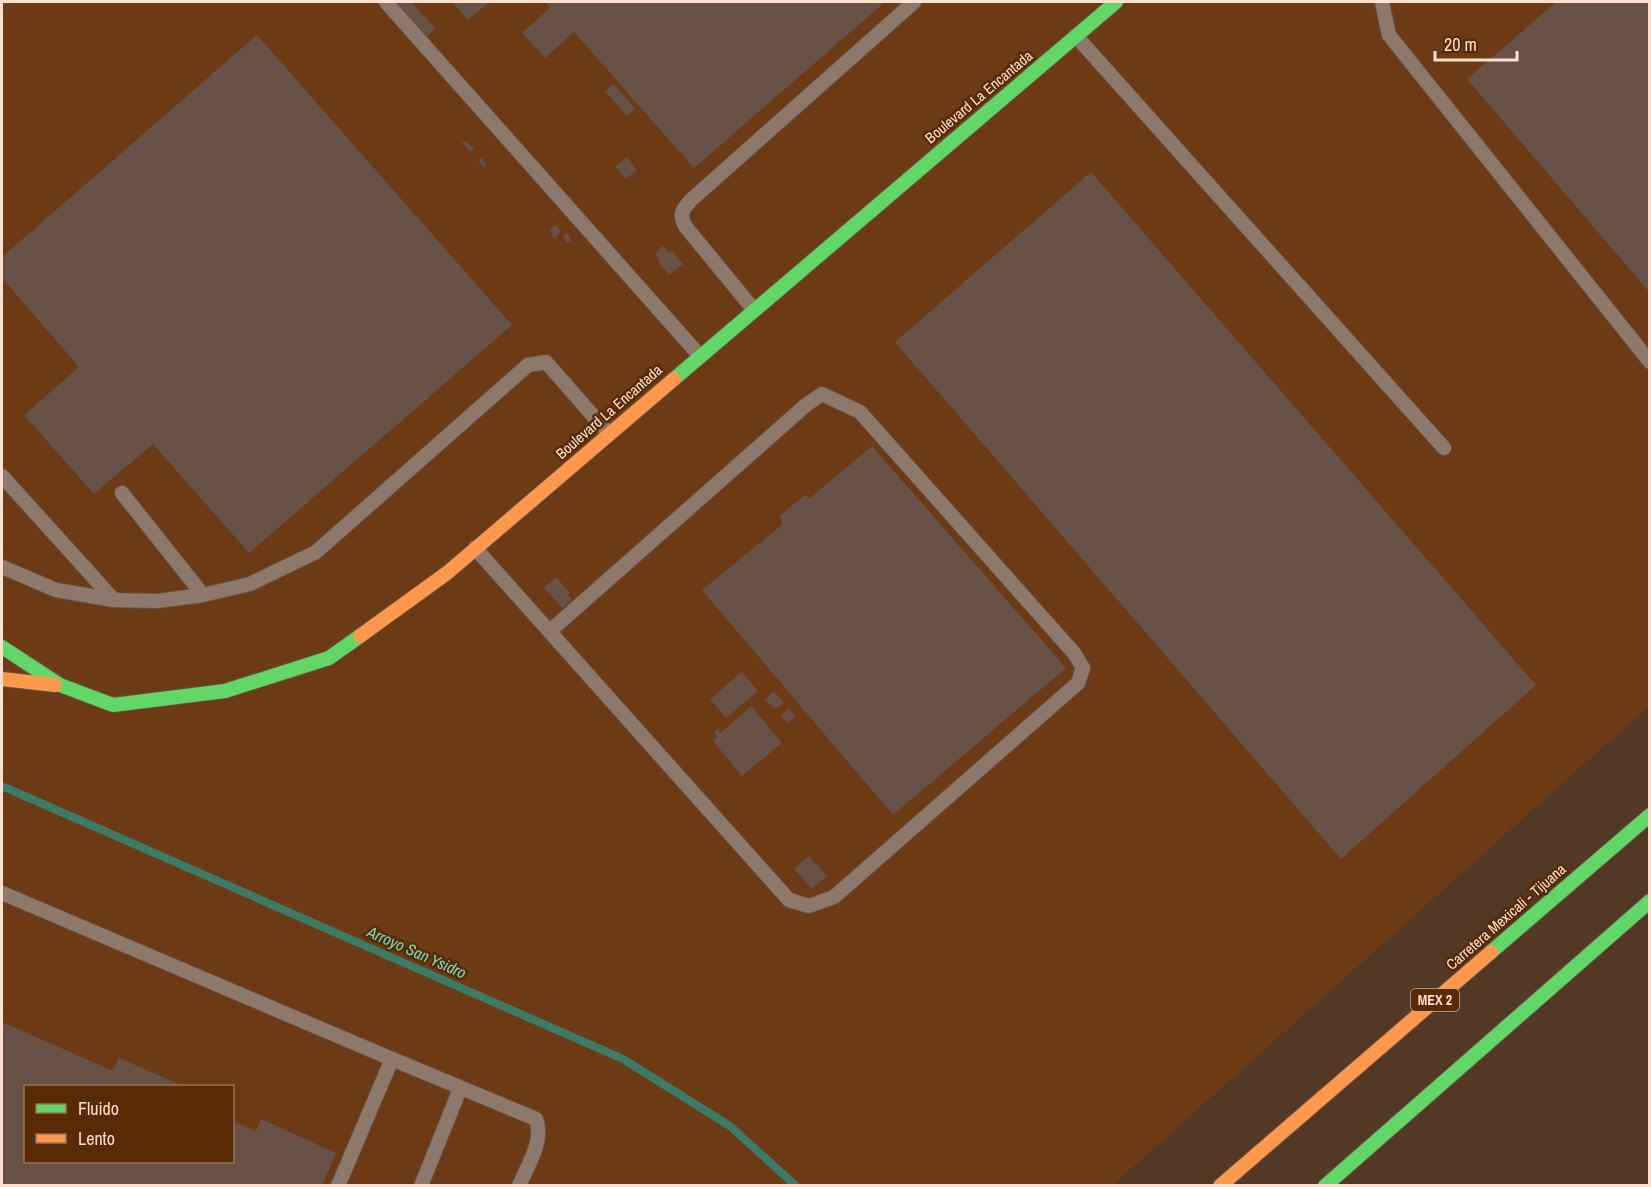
<svg xmlns="http://www.w3.org/2000/svg" width="1651" height="1187" viewBox="0 0 1651 1187" font-family="'Archivo Narrow',sans-serif">
<style>
.built{fill:#6c3a15;fill-rule:evenodd}
.lines{fill:none;stroke-linecap:round;stroke-linejoin:round}
.stream{stroke:#3b7b67;stroke-width:8}
.building{fill:#685146}
.lane-casing{stroke:#685345;stroke-width:16}
.fast-casing{stroke:#685345;stroke-width:16}
.slow-casing{stroke:#685345;stroke-width:16}
.lane{stroke:#8d786b;stroke-width:14}
.fast{stroke:#63d668;stroke-width:14}
.slow{stroke:#ff974d;stroke-width:14}
.labels{text-anchor:middle;stroke-width:5;stroke-linejoin:round;paint-order:stroke}
.shield{fill:#582a06;stroke:#cca993;stroke-width:1.5}
.shield-label{font-size:14px;font-weight:bold;fill:#fee0cf}
.street-label{font-size:15px;fill:#fee0cf;stroke:#582a06}
.water-label{font-size:16px;font-style:italic;fill:#73dfc0;stroke:#582a06}
</style>
<rect width="100%" height="100%" fill="#523825"/>
<path class="built" d="M2,2H1649V706L1113,1185L2,1186ZM26,1086H232V1162H26Z"/>
<g class="lines">
<path class="stream" d="M2,786L623,1059L730,1126L796,1186"/>
</g>
<g class="building">
<path d="M403,2H411L435,28L427,36L399,5Z"/>
<path d="M452,2H489L468,20Z"/>
<path d="M545,2H885L694,168L574,32L545,58L522,33L550,8Z"/>
<path d="M1556,2H1650V293L1467,79Z"/>
<path d="M257,35L512,325L249,553L153,444L94,494L24,415L79,367L2,278V257Z"/>
<path d="M614,84L635,109L627,116L605,91Z"/>
<path d="M465,141L474,148L470,152L462,142Z"/>
<path d="M627,157L637,170L626,179L615,167Z"/>
<path d="M481,158L487,165L484,167L478,160Z"/>
<path d="M1091,172L1536,685L1341,859L895,342Z"/>
<path d="M557,225L560,232L554,239L550,229Z"/>
<path d="M568,233L571,241L567,243L563,235Z"/>
<path d="M663,246L669,253L672,251L683,264L669,275L659,263L660,261L655,254Z"/>
<path d="M872,446L1066,668L893,815L702,590L783,524L779,516L805,495L810,498Z"/>
<path d="M556,577L570,593L568,595L572,599L563,608L544,588Z"/>
<path d="M742,672L758,691L726,718L710,699Z"/>
<path d="M774,691L784,703L778,708L776,707L774,709L765,699Z"/>
<path d="M751,706L782,743L742,776L713,741L717,737L714,732L718,729L721,733Z"/>
<path d="M789,708L795,716L787,723L781,715Z"/>
<path d="M809,856L827,876L812,889L794,869Z"/>
<path d="M2,1022L113,1071L119,1058L183,1086H26V1162H232V1121L256,1131L261,1119L336,1153L322,1186H2Z"/>
</g>
<g class="lines">
<g class="lane-casing">
<g id="lane">
<path d="M386,2L700,356"/>
<path d="M1382,2L1389,35L1650,362"/>
<path d="M1076,36L1444,448"/>
<path d="M754,310L685,226C679,214 682,210 691,200L914,2"/>
<path d="M2,476L114,600"/>
<path d="M122,493L203,595"/>
<path d="M475,548L789,900L809,906L834,897L1078,683L1083,668L1074,653L860,412L822,394L806,405L550,631"/>
<path d="M2,567L56,590L114,600L157,601L203,595L250,584L316,552L528,365L546,362L609,434"/>
<path d="M2,893L392,1059L338,1186"/>
<path d="M392,1059L536,1119C544,1142 528,1164 519,1186"/>
<path d="M421,1186L460,1089"/>
</g>
</g>
<g class="fast-casing">
<g id="fast">
<path d="M674,379L1116,2"/>
<path d="M2,647L60,685L113,705L225,691L329,658L360,636"/>
<path d="M1491,952L1650,815"/>
<path d="M1325,1186L1650,901"/>
</g>
</g>
<g class="slow-casing">
<g id="slow">
<path d="M360,636L447,573L674,379"/>
<path d="M2,679L55,685"/>
<path d="M1220,1186L1491,952"/>
</g>
</g>
<use href="#lane" class="lane"/>
<use href="#fast" class="fast"/>
<use href="#slow" class="slow"/>
</g>
<g class="labels">
<rect class="shield" x="1411" y="989" width="48" height="22" rx="4.5"/>
<g class="shield-label">
<text x="1435" y="1005">MEX 2</text>
</g>
<g class="street-label">
<text transform="translate(979 97) rotate(-40)" y="5">Boulevard La Encantada</text>
<text transform="translate(609 412) rotate(-41)" y="5">Boulevard La Encantada</text>
<text transform="translate(1506 917) rotate(-41)" y="5">Carretera Mexicali - Tijuana</text>
</g>
<g class="water-label">
<text transform="translate(417 952) rotate(24)" y="6">Arroyo San Ysidro</text>
</g>
</g>
<rect width="1651" height="1187" fill="none" stroke="#fee0cf" stroke-width="6"/>
<rect x="24" y="1085" width="210" height="78" fill="#582a06" stroke="#9a7356" stroke-width="1.5"/>
<rect x="36" y="1104" width="30" height="9" fill="#63d668" stroke="#9a7356" stroke-width="1.5"/>
<text x="78" y="1115" font-size="18" fill="#fee0cf">Fluido</text>
<rect x="36" y="1134" width="30" height="9" fill="#ff974d" stroke="#9a7356" stroke-width="1.5"/>
<text x="78" y="1145" font-size="18" fill="#fee0cf">Lento</text>
<path d="M1435 51v9h82v-9" fill="none" stroke="#fee0cf" stroke-width="3"/>
<text x="1444" y="51" font-size="18" fill="#fee0cf" stroke="#582a06" stroke-width="4.5" paint-order="stroke">20 m</text>
</svg>
